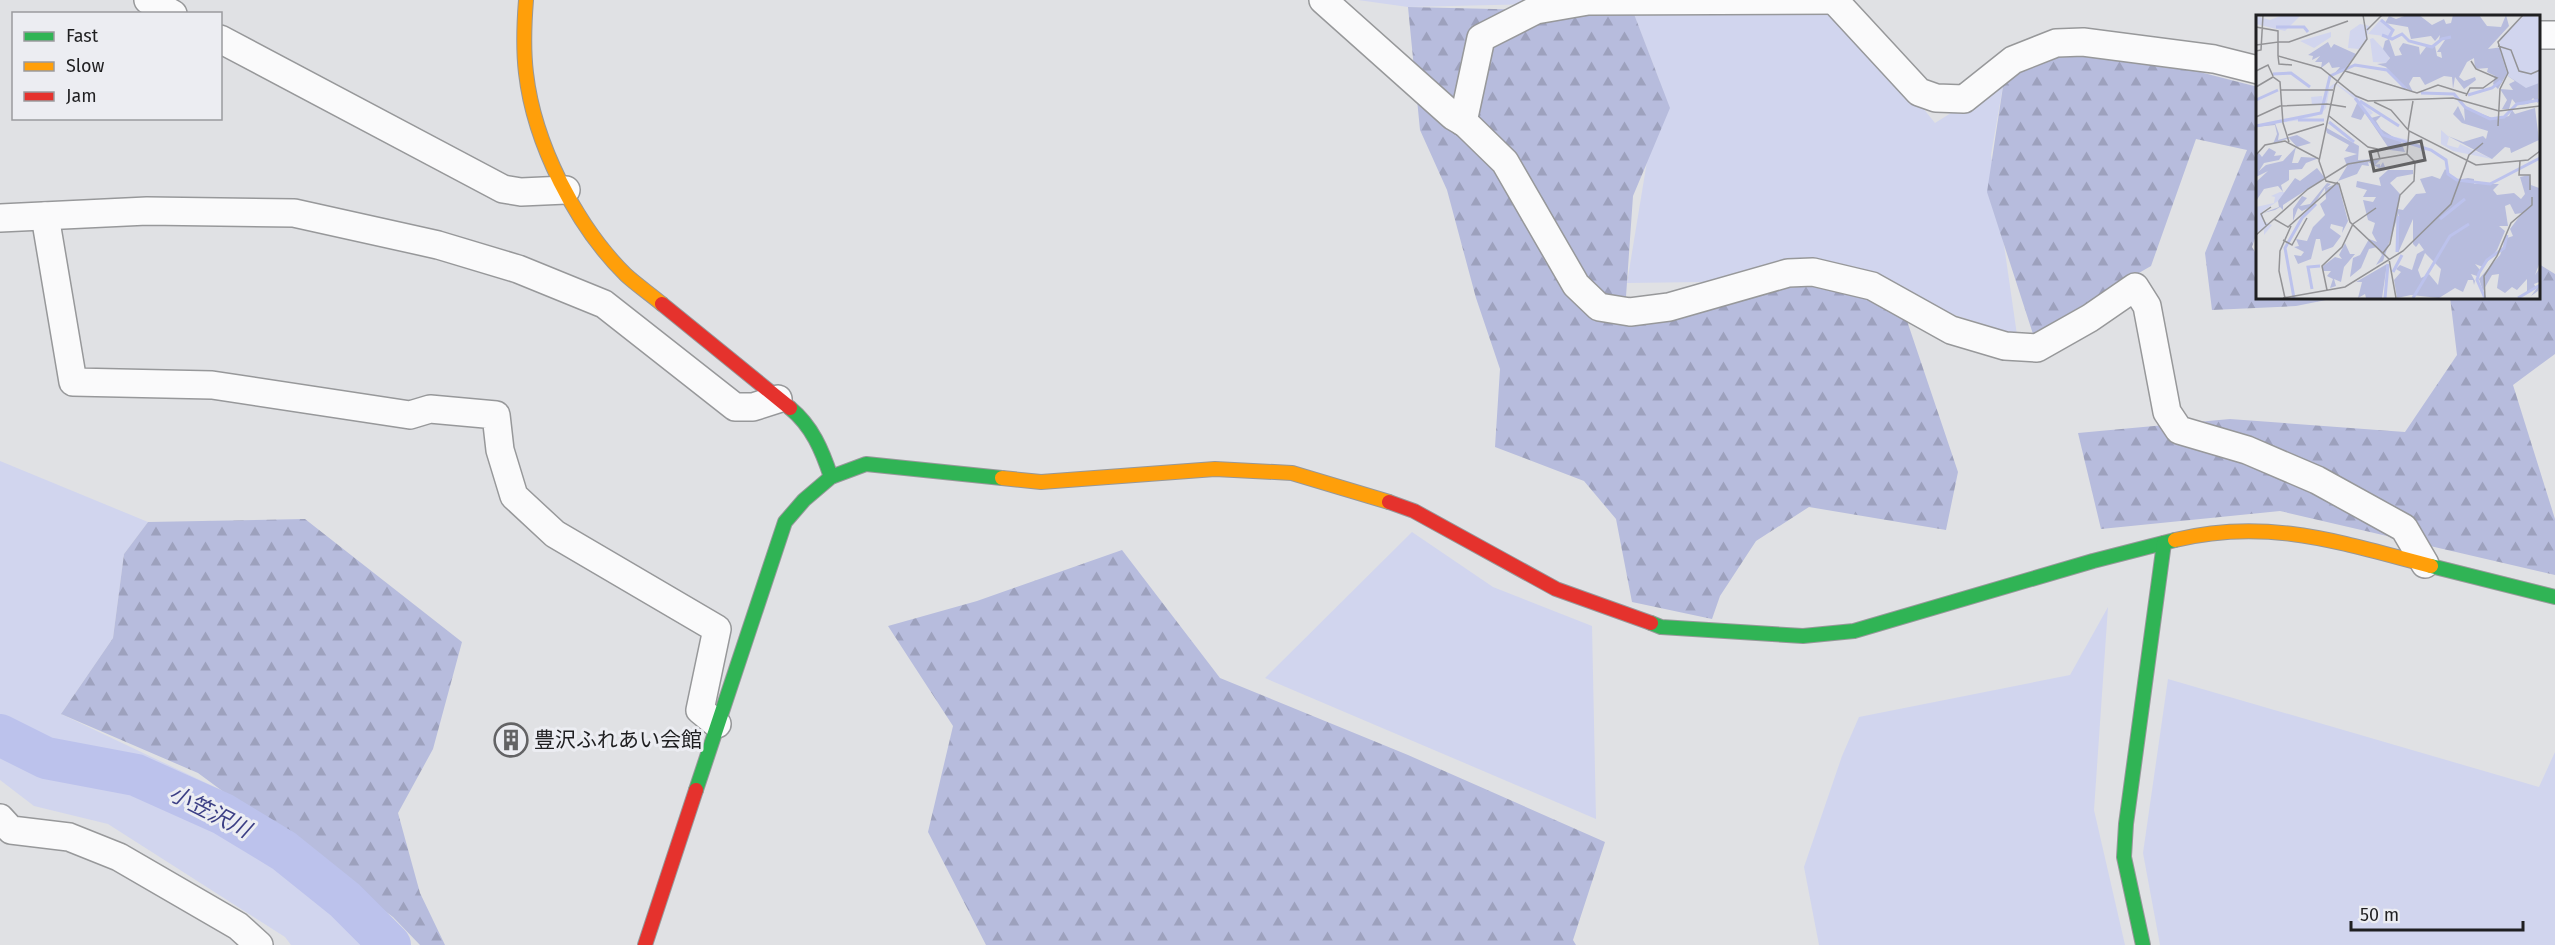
<svg xmlns="http://www.w3.org/2000/svg" width="2555" height="945" viewBox="0 0 2555 945" font-family="'Fira Sans','Noto Sans JP',sans-serif">
<style>
.grass{fill:#d1d5ee}
.forest{fill:url(#forest-firs)}
.lines{fill:none;stroke-linecap:round;stroke-linejoin:round}
.river{stroke:#bcc2ec;stroke-width:42}
.street-casing{stroke:#97989a;stroke-width:30}
.fast-casing{stroke:#97989a;stroke-width:16}
.slow-casing{stroke:#97989a;stroke-width:16}
.jam-casing{stroke:#97989a;stroke-width:16}
.street{stroke:#fafafb;stroke-width:27}
.fast{stroke:#30b455;stroke-width:14}
.slow{stroke:#ff9f0a;stroke-width:14}
.jam{stroke:#e5322d;stroke-width:14}
.labels{text-anchor:middle;stroke-width:6;stroke-linejoin:round;paint-order:stroke}
.poi-label{font-size:21px;fill:#1f1f21;stroke:#ecedf2;text-anchor:start}
.water-label{font-size:22px;font-style:italic;fill:#3c3f85;stroke:#ecedf2}
.inset-river{fill:none;stroke:#bcc2ec;stroke-width:3}
.inset-road{fill:none;stroke:#939396;stroke-width:1.5}
.view{fill:#636365;fill-opacity:0.15;stroke:#636365;stroke-width:3}
.inset-edge{fill:none;stroke:#1f1f21;stroke-width:3}
</style>
<defs>
<pattern id="forest-firs" width="22" height="20" patternUnits="userSpaceOnUse" patternTransform="scale(1.5)"><rect width="22" height="20" fill="#b7bcdd"/><path d="M5 1l3.5 6h-7zM16 11l3.5 6h-7z" fill="#9da1bd"/></pattern>
</defs>
<rect width="100%" height="100%" fill="#e0e1e4"/>
<g class="grass">
<path d="M1358,0H1836L1935,123L2004,80L1991,155L2017,335L1845,280L1627,283L1660,82L1629,2L1408,7Z"/>
<path d="M0,461L148,522L124,554L113,638L61,714L257,807L411,945H291L285,937L108,824L34,806L0,780Z"/>
<path d="M1412,532L1493,587L1592,626L1596,819L1265,678Z"/>
<path d="M2108,607L2094,810L2125,945H1819L1804,867L1842,756L1859,717L2070,675Z"/>
<path d="M2168,679L2539,787L2555,752V945H2160L2143,853Z"/>
</g>
<g class="forest">
<path d="M1629,1L1670,108L1633,196L1625,311L1845,280L1901,303L1958,472L1946,530L1809,507L1756,541L1720,596L1712,619L1632,602L1616,519L1584,481L1495,447L1500,369L1476,298L1447,190L1420,130L1408,7L1536,10Z"/>
<path d="M2061,54L2157,61L2258,87V229L2252,247L2258,257V297H2341L2296,306L2212,310L2205,253L2247,150L2196,139L2151,266L2033,334L1987,192L2004,80Z"/>
<path d="M2539,264L2555,274V354L2513,385L2555,519V575L2280,511L2101,529L2078,433L2230,419L2405,432L2457,355L2450,297H2538Z"/>
<path d="M305,519L462,642L433,749L398,813L420,893L445,945H420L393,917L198,773L61,714L113,638L124,554L148,522Z"/>
<path d="M1122,550L1220,678L1408,755L1605,842L1573,940L1576,945H986L928,832L953,726L888,626L977,601Z"/>
</g>
<g class="lines">
<path class="river" d="M0,735L46,758L136,775L223,814L284,851L345,900L390,945"/>
<g class="street-casing">
<g id="street">
<path d="M148,0L173,14"/>
<path d="M1323,0L1453,116L1465,123L1505,162L1576,285L1599,307L1630,312L1669,307L1788,273L1813,272L1872,286L1951,330L2005,346L2037,348L2090,318L2135,287L2147,306L2167,412L2179,430L2247,450L2317,480L2404,528L2425,564"/>
<path d="M1835,1L1919,92L1936,98L1964,99L2013,60L2056,43L2083,42L2214,59L2258,70"/>
<path d="M2538,35H2555"/>
<path d="M220,39L503,189L521,192L566,190"/>
<path d="M1463,122L1481,38L1536,10L1588,1L1838,0"/>
<path d="M45,216L73,382L212,385L410,415L430,409L496,415L500,450L514,496L555,534L717,629L700,710L717,724"/>
<path d="M0,218L147,211L294,213L438,245L518,269L604,304L735,407H753L778,399"/>
<path d="M0,818L11,830L69,837L119,857L238,926L259,945"/>
</g>
</g>
<g class="fast-casing">
<g id="fast">
<path d="M790,408C812,426 822,450 831,477"/>
<path d="M2431,566L2555,597"/>
<path d="M1651,623L1661,627L1803,636L1854,631L2093,561L2175,540"/>
<path d="M696,790L785,522L804,500L831,477L866,464L1002,478"/>
<path d="M2143,945L2124,857L2126,824L2164,543"/>
</g>
</g>
<g class="slow-casing">
<g id="slow">
<path d="M526,0C524,25 523,48 526,73C534,143 576,226 626,275C637,285 650,294 662,304"/>
<path d="M1002,478L1041,482L1215,469L1292,473L1389,502"/>
<path d="M2175,540C2268,517 2342,543 2431,566"/>
</g>
</g>
<g class="jam-casing">
<g id="jam">
<path d="M662,304L790,408"/>
<path d="M1389,502L1414,511L1556,589L1651,623"/>
<path d="M645,945L696,790"/>
</g>
</g>
<use href="#street" class="street"/>
<use href="#fast" class="fast"/>
<use href="#slow" class="slow"/>
<use href="#jam" class="jam"/>
</g>
<defs>
<g id="building-ring" transform="scale(1.725)"><circle r="9.5" fill="#ecedf2" stroke="#636365" stroke-width="1.5"/><path d="M-4-6H4V6H1V3H-1V6H-4ZM-2.5-4.3h1.7v1.8h-1.7ZM.8-4.3h1.7v1.8H.8ZM-2.5-1h1.7V.8h-1.7ZM.8-1h1.7V.8H.8Z" fill="#636365"/></g>
</defs>
<g fill-rule="evenodd">
<use href="#building-ring" x="511" y="740"/>
</g>
<g class="labels">
<g class="poi-label">
<text x="534" y="747">豊沢ふれあい会館</text>
</g>
<g class="water-label">
<text transform="translate(210 811) rotate(27)" y="8">小笠沢川</text>
</g>
</g>
<g transform="translate(2256 15)">
<rect width="284" height="284" fill="#e0e1e4"/>
<path d="M27,0H45L29,16L0,9V1L14,5ZM75,17V22L58,33L44,26ZM117,23L134,41L131,48L117,47L114,24ZM79,68L103,83L117,98L114,100L129,120L154,125L182,139L192,148L193,158L203,165L192,160L190,146L173,135L164,136L165,131L156,127L130,122L101,86L81,70L73,76L70,93L65,99L45,105L0,111L63,98L68,91L56,89L55,82L66,81L67,87L72,73ZM185,115L193,122L191,130L202,133L204,129L236,144L197,136L185,129ZM24,177H28V182L7,196V206L16,210L8,220V215L1,217L0,192L18,188L19,182L15,181Z" fill="#d1d5ee"/>
<path d="M151,0H163L176,10L188,4L190,9L195,8L197,0H223L231,11L245,12L250,0L253,11L232,34L247,32L244,36L249,37L248,42L266,21L276,27L283,38L282,88L277,83L272,89L261,90L256,84L253,94H246L251,85L244,74L257,75L253,69L259,66L252,61L264,55L259,50L255,52L242,74L237,69L239,61L231,57L232,53L219,54L218,43L211,47L203,62L208,66L219,62L220,65L208,74L199,62L197,74L196,62L188,61L169,70L164,62H157L153,69L157,77L146,71L130,52L121,49L130,48L134,43L127,34L129,26L133,24L139,41L146,40L143,34L147,28L163,32L164,40L170,32L179,31L181,41L186,43L185,37H181L189,25H183L184,20L179,26L175,21L155,24L152,12L129,8L133,1L140,4ZM72,27L75,33L78,29L100,39L89,54L78,59L84,52L76,53L73,47L65,53L66,47H59L64,41L56,45L57,41L52,40ZM102,86L115,103L126,100L120,106L125,114L145,127L149,137L134,135L109,98L105,105L95,102ZM202,91L209,106L208,92L239,104L253,101L256,95L259,99L279,93L283,125L255,138L254,133L249,132L236,144L192,121L207,127L227,121L230,124L232,116L206,108L197,99ZM19,108L23,119L22,125L41,120L55,128L41,132L33,123L17,129L21,119L19,110L0,112V111ZM69,112L103,131L102,145L125,144L119,150L124,149V152L127,147L129,152L123,153L112,147L113,151L106,150L101,159L82,166L91,151L88,143L101,139L89,136L93,130L71,118ZM40,132L36,148H42L45,142L63,143L50,148L46,154L33,155V165L25,170L27,177L22,171L8,174L0,186V167L12,156L0,162L1,140L3,138L6,142L13,133L20,137L18,141L26,140L23,145L8,148L3,156L10,150L27,146ZM61,153L69,163L27,190V195L24,192L19,195L7,198L23,192L22,186L39,163L44,166ZM189,154L200,165L212,163L218,164V169H243L237,175L241,180L258,178L265,184L269,179L264,162L273,160L275,170L283,173L284,247L279,260L283,254V267L278,269L280,273L283,271L282,276L275,281L281,273L271,278V264L261,275L256,272L249,278L241,273L243,259L236,260L227,276L223,264L244,240L251,223L257,221L254,214L266,198L259,199L254,189L249,191L252,211H243L249,216L241,235L227,252L219,249L224,255L221,261L215,259L219,266L218,270L217,265H212L207,277L199,273L183,283L155,280L141,283L138,265L145,257L140,254L144,250L156,255L161,239L168,235L163,228L160,232L157,229V204L142,238L143,198L127,246L120,250L126,240L121,232L113,234L105,253L94,262L97,243L104,240L113,224L121,227L116,218L119,208L112,205L107,185L117,187L120,182H107L111,175L100,172L101,166L125,171L123,163L132,155H157V159L141,162L134,168L144,179L142,194L147,195L160,179L170,178L164,164L176,161L184,164ZM169,238L185,254L182,270L173,259L165,263L162,255ZM71,168L75,169L70,173L82,168L92,206L86,218L87,212L75,209L74,213L85,221L77,232L66,236L64,224H60L55,244L42,249L38,240L45,241L48,237L38,232L43,231L40,224L51,226L57,212L69,200L64,189L70,184L69,173L57,191L46,196L42,193L37,206V194L46,181L51,183L44,191L54,189ZM89,228L94,239H99L88,252L85,267L78,264L80,271L74,273L77,264L71,261L75,256H67V251L79,242L86,244L83,240ZM131,249L126,283H110L109,279L102,283L106,267H100Z" fill="#b7bcdd" fill-rule="evenodd"/>
<path d="M269,0L283,2V68L270,73L252,61L244,36V23ZM125,4L137,14L136,22L112,19ZM104,9L114,11L110,24L103,34L92,33L94,16Z" fill="#d1d5ee"/>
<path class="inset-river" d="M125,5L137,15L133,22M20,12H48L52,17M126,20L136,24L146,19L153,26L176,32L186,24L195,22M17,59L35,58L54,72M165,78L198,79L209,92L234,104L248,102L261,89L284,85M212,80L236,73L245,66M99,83L127,120L175,135L190,145L192,159L201,165L234,169L284,143M0,85L22,75M104,86L143,111M42,105H68M73,107L98,127M0,111L65,98L74,61L99,50L131,55L150,74M184,204L209,184M141,237L142,201M137,257L146,240M56,274L52,252L64,251M38,283L29,233L46,203L60,189M129,283L132,249M157,283L194,221L213,209M229,283L221,265L223,258L231,245L248,233L251,220M262,283L284,270"/>
<path class="inset-road" d="M107,0L111,24L79,70L63,146L70,166L83,169L94,207L133,244L140,283M0,12L22,16V27H33L92,6M111,15L126,0M0,30L22,27V41L65,53L100,81L112,86L197,83L243,96L284,91M242,31L255,35L263,56L275,59L284,55M0,36L5,35L7,0M22,41L23,49L36,50M0,56L12,50L17,61M89,56L161,78L182,70L211,79M0,72L17,62L24,67L27,108L33,127M25,75H77M210,81L214,73H227L241,63L220,54L215,46M118,87L135,95L153,116L220,150L272,145L284,136M73,101L112,132L121,134L124,144M0,102L24,91L71,89L90,92M242,111L244,74L252,58L242,27L267,0M152,115L157,86M32,120L68,109M0,140L9,130L29,126L63,144M264,146L263,160H274V175M18,204L32,212L82,167M10,210L5,199L15,192M0,220L52,174L92,149L151,139L153,116M27,225L36,230L51,203M127,238L134,229L144,180L158,166L159,147L151,139M71,275L66,251L86,232L97,209L120,193M27,283L89,272L147,236L195,189L213,140L227,128M29,283L23,256L24,236L35,211M229,283L228,261L241,241L255,208L276,190V182"/>
<path class="view" d="M165,126L169,145L118,156L114,137Z"/>
<rect width="284" height="284" class="inset-edge"/>
</g>
<rect x="12" y="12" width="210" height="108" fill="#ecedf2" stroke="#9a9b9e" stroke-width="1.5"/>
<rect x="24" y="32" width="30" height="9" fill="#30b455" stroke="#9a9b9e" stroke-width="1.5"/>
<text x="66" y="42" font-size="18" fill="#1f1f21">Fast</text>
<rect x="24" y="62" width="30" height="9" fill="#ff9f0a" stroke="#9a9b9e" stroke-width="1.5"/>
<text x="66" y="72" font-size="18" fill="#1f1f21">Slow</text>
<rect x="24" y="92" width="30" height="9" fill="#e5322d" stroke="#9a9b9e" stroke-width="1.5"/>
<text x="66" y="102" font-size="18" fill="#1f1f21">Jam</text>
<path d="M2351 921v9h172v-9" fill="none" stroke="#1f1f21" stroke-width="3"/>
<text x="2360" y="921" font-size="18" fill="#1f1f21" stroke="#ecedf2" stroke-width="4.5" paint-order="stroke">50 m</text>
</svg>
